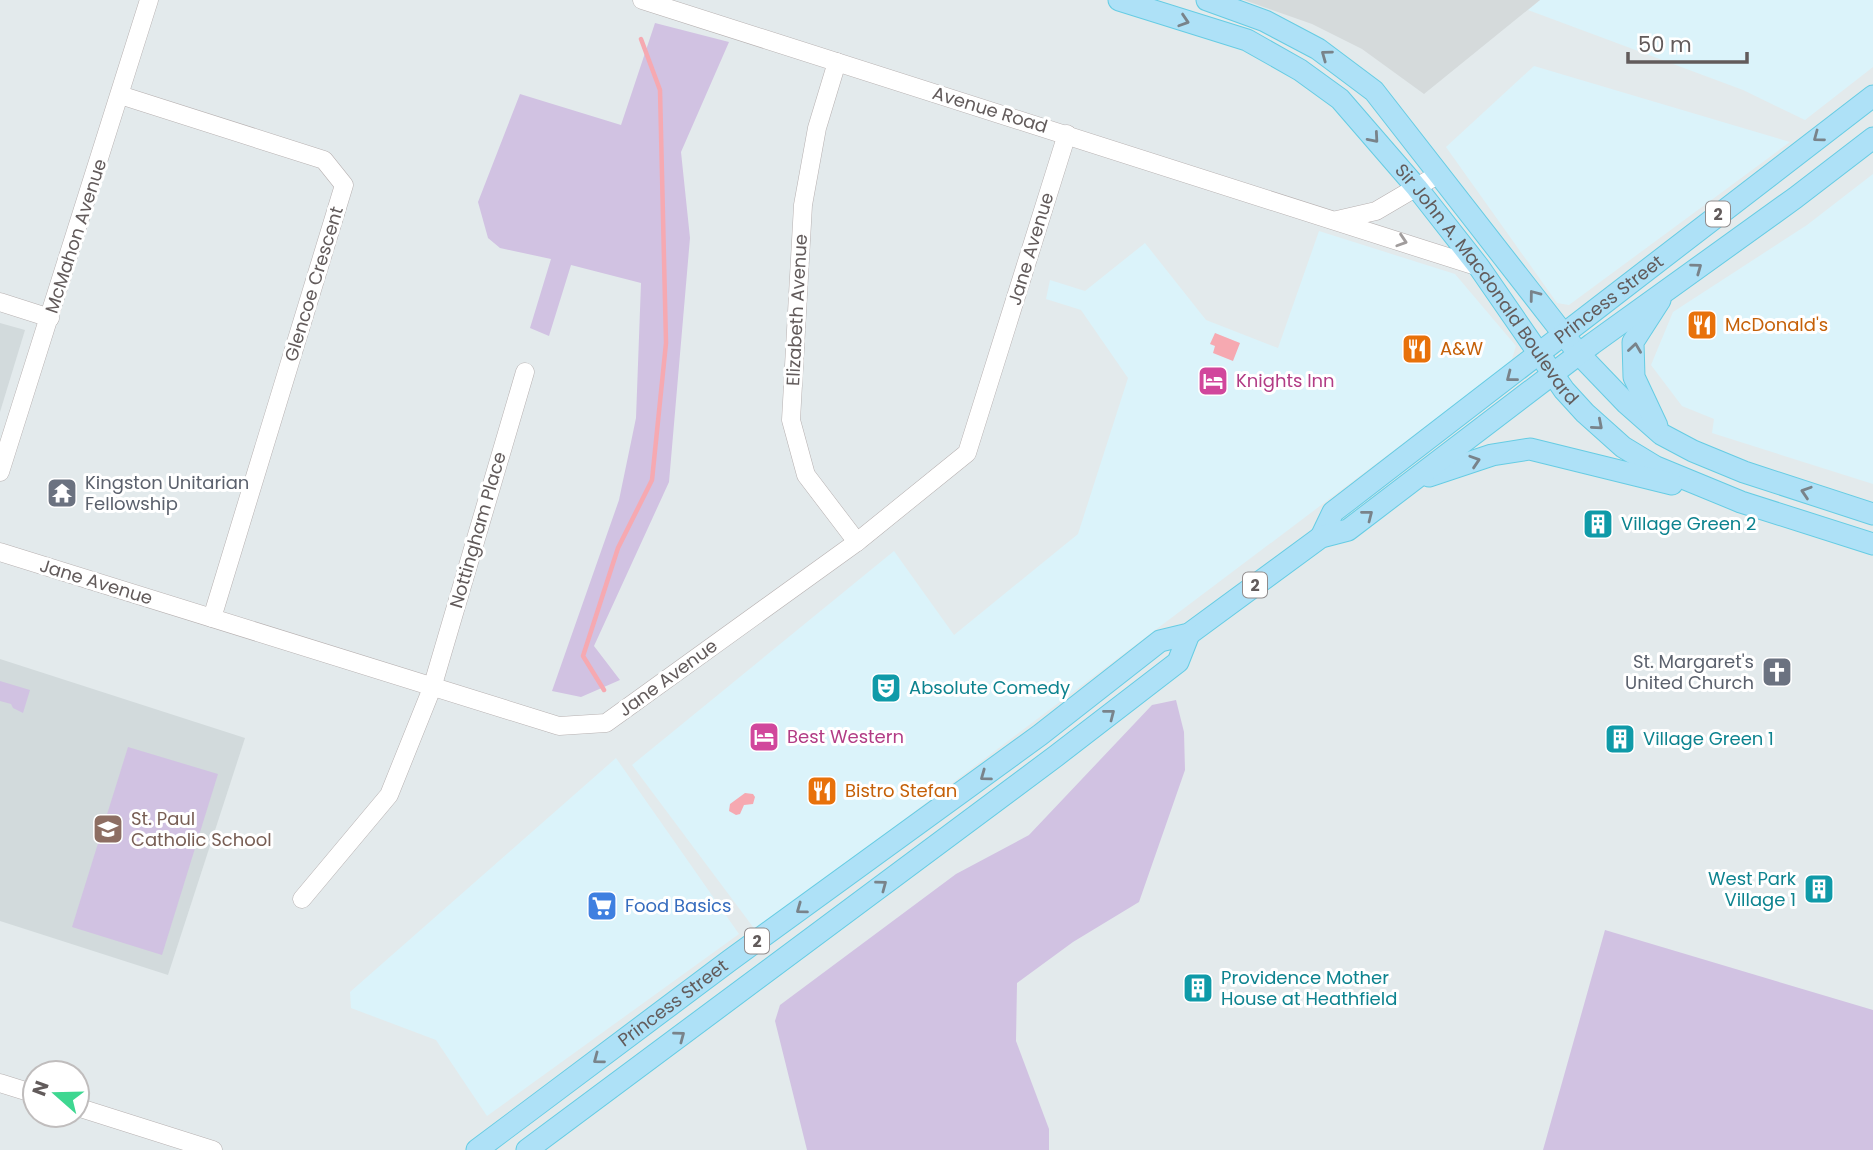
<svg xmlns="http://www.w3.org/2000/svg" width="1873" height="1150" viewBox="0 0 1873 1150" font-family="Poppins,sans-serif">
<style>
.commercial{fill:#dbf3fa}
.industrial{fill:#d5dadb}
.education{fill:#d2dadc}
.green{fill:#d1c2e2}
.water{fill:#f6a9b1}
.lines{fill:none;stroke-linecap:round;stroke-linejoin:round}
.stream{stroke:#f6a9b1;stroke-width:4.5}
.minor-casing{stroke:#b7b1b1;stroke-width:19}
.major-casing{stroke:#66cce3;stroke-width:23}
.minor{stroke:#fff;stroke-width:18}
.major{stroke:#aee1f7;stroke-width:21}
.oneway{stroke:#79838a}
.oneway2{stroke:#a19d9d}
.labels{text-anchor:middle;stroke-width:6;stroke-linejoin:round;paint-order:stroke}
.shield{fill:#fff;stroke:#918c8c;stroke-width:2}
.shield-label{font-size:16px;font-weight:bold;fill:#625b5b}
.street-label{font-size:18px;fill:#625b5b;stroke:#fff}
.food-label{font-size:18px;fill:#c56008;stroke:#fff;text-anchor:start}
.hotel-label{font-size:18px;fill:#b23c85;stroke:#fff;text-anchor:start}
.worship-label{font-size:18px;fill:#5b616d;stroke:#fff;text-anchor:start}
.culture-label{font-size:18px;fill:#0d838f;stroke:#fff;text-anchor:start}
.education-label{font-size:18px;fill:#785e54;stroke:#fff;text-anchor:start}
.shop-label{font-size:18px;fill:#366cbe;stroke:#fff;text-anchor:start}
</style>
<rect width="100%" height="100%" fill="#e3eaec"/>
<g class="commercial">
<path d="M1540,0H1873V67L1805,120L1743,90L1528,10Z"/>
<path d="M1534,66L1790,142L1569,305L1557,303L1446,147Z"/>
<path d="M1873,174V484L1712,433L1714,419L1682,406L1651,365L1673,312L1807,225Z"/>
<path d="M1319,231L1455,274L1516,346L1511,362L756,931L632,765L894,551L954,635L1078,534L1128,378L1081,310L1046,299L1050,280L1085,291L1145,243L1206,320L1278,348Z"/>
<path d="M616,758L739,934L487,1116L436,1040L351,1008L350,992Z"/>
</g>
<path class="industrial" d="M1244,0H1540L1424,94L1362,49L1312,24Z"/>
<g class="education">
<path d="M0,323L25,330L0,412Z"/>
<path d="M0,659L245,738L168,975L0,921Z"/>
</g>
<g class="green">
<path d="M655,23L729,42L681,152L690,238L669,482L594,646L620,680L581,697L552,691L619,500L636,418L641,283L571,265L549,336L530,328L551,259L500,248L488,238L478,202L520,94L621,125Z"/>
<path d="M0,681L30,690L23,713L13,708L11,704L0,701Z"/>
<path d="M1176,700L1184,732L1185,770L1139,902L1073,942L1017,983L1016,1041L1049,1129V1150H807L775,1021L780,1005L956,874L1029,835L1152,705Z"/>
<path d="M128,747L218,774L162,955L72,927Z"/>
<path d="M1605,930L1873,1010V1150H1543Z"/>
</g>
<g class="water">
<path d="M1215,333L1240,343L1233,361L1213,353L1215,346L1210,344Z"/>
<path d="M745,793L753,794L755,797L753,804L744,805L740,814L736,815L729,811L730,804Z"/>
</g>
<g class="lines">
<path class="stream" d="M604,690L583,656L618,548L652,480L666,343L660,90L641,39"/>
<g class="minor-casing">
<g id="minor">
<path d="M642,0L1479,267"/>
<path d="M837,62L817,128L803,205L791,420L806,475L857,542"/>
<path d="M120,95L324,160L344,185L212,618"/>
<path d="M1337,220L1376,211L1439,174"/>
<path d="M0,302L50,318"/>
<path d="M0,472L149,0"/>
<path d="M0,552L559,726L606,723L857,542L967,453L1067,134"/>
<path d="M302,899L389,795L432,688L525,372"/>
<path d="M0,1083L35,1094"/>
<path d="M77,1107L213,1150"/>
</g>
</g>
<g class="major-casing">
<g id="major">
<path id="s1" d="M1119,0L1247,40L1300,70L1340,99L1417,188L1479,267L1564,390L1585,413L1623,447L1656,467L1741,502L1873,544"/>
<path d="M1207,0L1265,21L1318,49L1374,91L1579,354L1627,404L1661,434L1693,451L1744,472L1873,514"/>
<path d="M1657,426L1634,377L1633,342L1660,300"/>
<path d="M1429,476L1492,455L1530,449L1672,484"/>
<path id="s2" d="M1321,537L1333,512L1873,96"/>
<path id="s3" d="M477,1150L729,961L1040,735L1160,641L1189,634L1321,537L1348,530L1592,344L1795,198L1873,138"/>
<path d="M527,1150L1056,756L1178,662L1189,634"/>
</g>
</g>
<use href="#minor" class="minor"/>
<use href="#major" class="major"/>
</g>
<defs><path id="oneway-chevron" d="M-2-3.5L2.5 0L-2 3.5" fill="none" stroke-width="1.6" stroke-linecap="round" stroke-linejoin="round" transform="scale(1.75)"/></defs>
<g class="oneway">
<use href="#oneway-chevron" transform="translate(1184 21) rotate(18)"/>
<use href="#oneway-chevron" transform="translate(1326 55) rotate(-144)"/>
<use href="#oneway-chevron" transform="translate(1818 137) rotate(143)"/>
<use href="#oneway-chevron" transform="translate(1374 138) rotate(49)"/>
<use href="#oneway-chevron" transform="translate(1697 268) rotate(-36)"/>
<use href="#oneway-chevron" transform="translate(1534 295) rotate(-127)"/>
<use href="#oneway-chevron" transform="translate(1635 348) rotate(-82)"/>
<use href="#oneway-chevron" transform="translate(1511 377) rotate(142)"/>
<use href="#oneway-chevron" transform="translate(1598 425) rotate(41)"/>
<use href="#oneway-chevron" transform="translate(1475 461) rotate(-18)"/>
<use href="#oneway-chevron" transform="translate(1806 492) rotate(-162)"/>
<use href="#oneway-chevron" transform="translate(1368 515) rotate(-38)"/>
<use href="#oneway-chevron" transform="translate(1110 714) rotate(-38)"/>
<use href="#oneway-chevron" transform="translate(985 776) rotate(144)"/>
<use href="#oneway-chevron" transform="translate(882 885) rotate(-37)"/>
<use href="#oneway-chevron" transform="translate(801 909) rotate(144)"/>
<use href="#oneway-chevron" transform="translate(680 1036) rotate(-37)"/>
<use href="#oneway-chevron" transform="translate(598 1059) rotate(143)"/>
</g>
<use class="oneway2" href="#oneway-chevron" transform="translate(1402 241) rotate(18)"/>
<defs>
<g id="restaurant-square" transform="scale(1.575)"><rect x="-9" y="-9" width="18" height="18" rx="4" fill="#e8710a" stroke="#fff"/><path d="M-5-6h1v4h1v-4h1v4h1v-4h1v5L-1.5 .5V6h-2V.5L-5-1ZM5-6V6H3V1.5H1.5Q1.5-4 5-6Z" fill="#fff"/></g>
<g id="hotel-square" transform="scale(1.575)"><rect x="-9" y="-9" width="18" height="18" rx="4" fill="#d1479c" stroke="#fff"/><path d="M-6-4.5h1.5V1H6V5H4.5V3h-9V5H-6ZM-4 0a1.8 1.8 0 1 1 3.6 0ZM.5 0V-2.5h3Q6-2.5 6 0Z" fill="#fff"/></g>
<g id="temple-square" transform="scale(1.575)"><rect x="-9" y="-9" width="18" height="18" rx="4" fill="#6b7280" stroke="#fff"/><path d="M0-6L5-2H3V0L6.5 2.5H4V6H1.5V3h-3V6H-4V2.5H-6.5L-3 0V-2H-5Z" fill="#fff"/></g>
<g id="building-square" transform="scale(1.575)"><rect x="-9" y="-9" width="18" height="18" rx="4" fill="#0f9aa8" stroke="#fff"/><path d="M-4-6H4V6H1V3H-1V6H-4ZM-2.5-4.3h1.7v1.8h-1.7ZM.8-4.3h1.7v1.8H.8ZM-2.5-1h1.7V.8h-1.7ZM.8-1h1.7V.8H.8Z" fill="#fff"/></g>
<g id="church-square" transform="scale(1.575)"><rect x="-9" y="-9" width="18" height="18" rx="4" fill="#6b7280" stroke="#fff"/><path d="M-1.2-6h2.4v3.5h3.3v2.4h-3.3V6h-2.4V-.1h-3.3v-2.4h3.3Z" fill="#fff"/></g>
<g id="theatre-square" transform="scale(1.575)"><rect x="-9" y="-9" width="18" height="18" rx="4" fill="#0f9aa8" stroke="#fff"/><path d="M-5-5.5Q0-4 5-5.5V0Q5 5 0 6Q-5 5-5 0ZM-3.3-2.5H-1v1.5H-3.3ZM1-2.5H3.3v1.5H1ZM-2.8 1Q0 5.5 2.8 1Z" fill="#fff"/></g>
<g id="school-square" transform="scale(1.575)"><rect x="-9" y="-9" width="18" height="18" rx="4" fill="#8d6e63" stroke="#fff"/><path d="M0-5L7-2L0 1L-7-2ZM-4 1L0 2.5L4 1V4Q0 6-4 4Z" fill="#fff"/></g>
<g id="supermarket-square" transform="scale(1.575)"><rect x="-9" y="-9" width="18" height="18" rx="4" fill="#3f7fe0" stroke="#fff"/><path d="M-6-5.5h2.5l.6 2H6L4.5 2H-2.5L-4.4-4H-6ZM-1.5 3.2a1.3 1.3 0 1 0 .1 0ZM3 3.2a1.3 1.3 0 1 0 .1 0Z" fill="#fff"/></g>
</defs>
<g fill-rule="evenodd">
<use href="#restaurant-square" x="1702" y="325"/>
<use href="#restaurant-square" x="1417" y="349"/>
<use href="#hotel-square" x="1213" y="381"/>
<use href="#temple-square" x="62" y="493"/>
<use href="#building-square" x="1598" y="524"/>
<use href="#church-square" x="1777" y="672"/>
<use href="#theatre-square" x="886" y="688"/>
<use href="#hotel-square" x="764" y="737"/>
<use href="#building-square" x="1620" y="739"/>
<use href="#restaurant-square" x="822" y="791"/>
<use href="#school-square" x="108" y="829"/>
<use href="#building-square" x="1819" y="889"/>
<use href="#supermarket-square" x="602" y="906"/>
<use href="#building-square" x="1198" y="988"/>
</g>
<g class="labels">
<g class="shield">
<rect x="1706" y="201.5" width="24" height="25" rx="5"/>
<rect x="1243" y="572.5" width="24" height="25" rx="5"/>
<rect x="745" y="928.5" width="24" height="25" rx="5"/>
</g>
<g class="shield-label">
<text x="1718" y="220">2</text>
<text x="1255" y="591">2</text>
<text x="757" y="947">2</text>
</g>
<g class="street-label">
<text transform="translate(990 110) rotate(17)" y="6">Avenue Road</text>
<text transform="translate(76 236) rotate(-72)" y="6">McMahon Avenue</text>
<text transform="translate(1031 249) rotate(-73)" y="6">Jane Avenue</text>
<text transform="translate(314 284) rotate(-73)" y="6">Glencoe Crescent</text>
<text dy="6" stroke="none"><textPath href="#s1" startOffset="481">Sir John A. Macdonald Boulevard</textPath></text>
<text dy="6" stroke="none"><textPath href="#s2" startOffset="376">Princess Street</textPath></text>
<text transform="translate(797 310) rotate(-87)" y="6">Elizabeth Avenue</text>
<text transform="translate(478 530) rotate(-74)" y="6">Nottingham Place</text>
<text transform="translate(96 582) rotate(17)" y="6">Jane Avenue</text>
<text transform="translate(668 678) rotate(-36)" y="6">Jane Avenue</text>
<text dy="6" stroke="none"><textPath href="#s3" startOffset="245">Princess Street</textPath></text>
</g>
<g class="food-label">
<text x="1725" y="331">McDonald's</text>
<text x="1440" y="355">A&amp;W</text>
<text x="845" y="797">Bistro Stefan</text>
</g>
<g class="hotel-label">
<text x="1236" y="387">Knights Inn</text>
<text x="787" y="743">Best Western</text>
</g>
<g class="worship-label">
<text x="85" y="489">Kingston Unitarian<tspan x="85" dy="21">Fellowship</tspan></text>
<text x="1754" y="668" text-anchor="end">St. Margaret's<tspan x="1754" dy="21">United Church</tspan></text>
</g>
<g class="culture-label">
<text x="1621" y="530">Village Green 2</text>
<text x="909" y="694">Absolute Comedy</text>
<text x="1643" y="745">Village Green 1</text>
<text x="1796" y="885" text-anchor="end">West Park<tspan x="1796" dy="21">Village 1</tspan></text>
<text x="1221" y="984">Providence Mother<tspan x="1221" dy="21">House at Heathfield</tspan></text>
</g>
<g class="education-label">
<text x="131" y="825">St. Paul<tspan x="131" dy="21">Catholic School</tspan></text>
</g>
<g class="shop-label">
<text x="625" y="912">Food Basics</text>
</g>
</g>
<g transform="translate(56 1094) rotate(290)"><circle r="33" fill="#ffffff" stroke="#c0bdbd" stroke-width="2"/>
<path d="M0-5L12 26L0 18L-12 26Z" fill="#3ed791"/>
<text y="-10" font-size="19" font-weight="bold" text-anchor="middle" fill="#625b5b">N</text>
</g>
<path d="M1628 52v10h119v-10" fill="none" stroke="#625b5b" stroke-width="3.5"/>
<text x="1638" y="52" font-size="21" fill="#625b5b" stroke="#ffffff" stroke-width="5" paint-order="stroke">50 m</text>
</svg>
